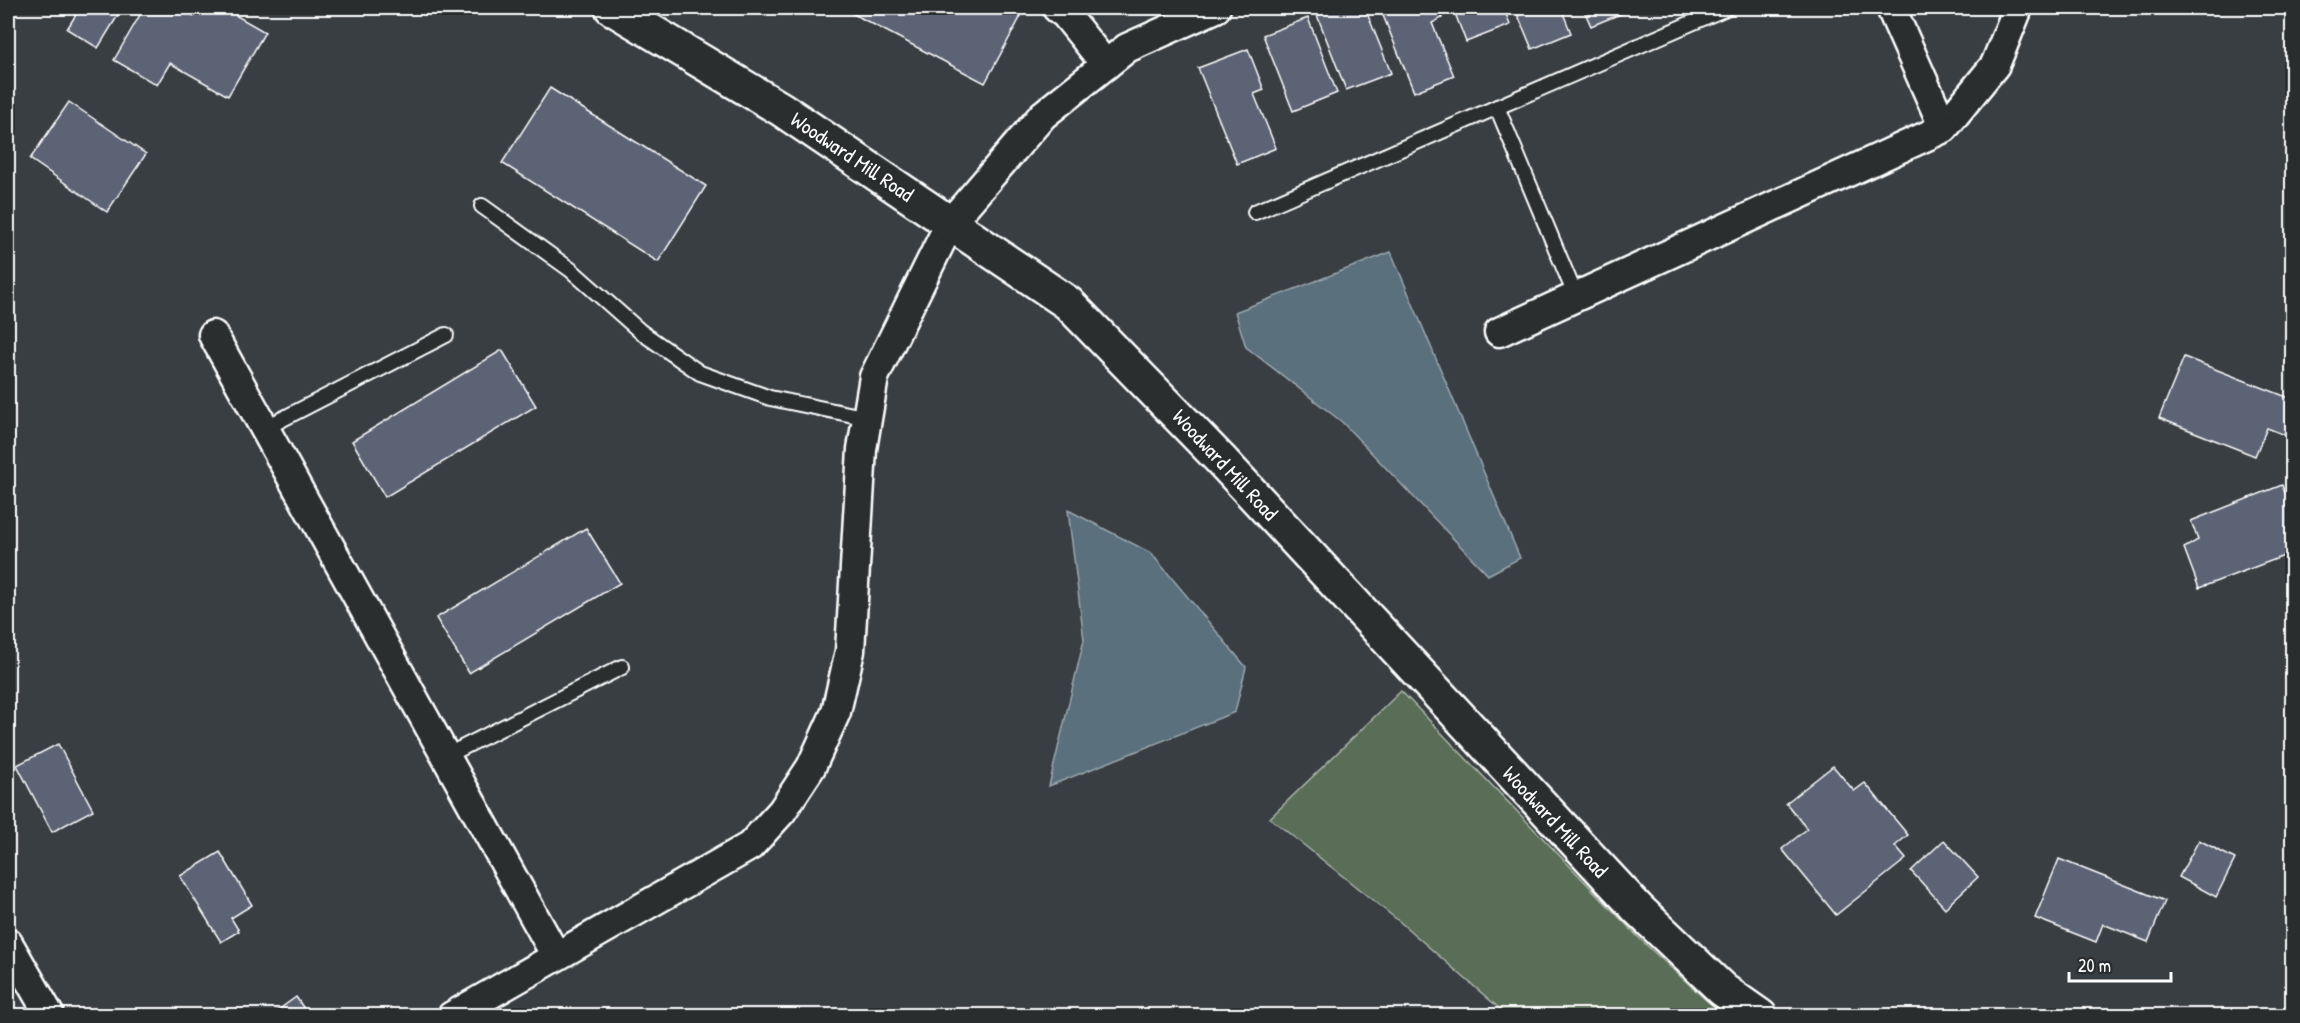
<svg xmlns="http://www.w3.org/2000/svg" width="2300" height="1023" viewBox="0 0 2300 1023" font-family="'Patrick Hand',sans-serif">
<style>
.green{fill:#5a6d57;stroke:#acb6ab;stroke-width:1.5}
.water{fill:#5a707c;stroke:#9ca9b0;stroke-width:1.5}
.building{fill:#5c6475;stroke:#fff;stroke-width:1.5}
.lines{fill:none;stroke-linecap:round;stroke-linejoin:round}
.service-casing{stroke:#fff;stroke-width:18}
.minor-casing{stroke:#fff;stroke-width:33}
.tertiary-casing{stroke:#fff;stroke-width:38}
.service{stroke:#2a2d2e;stroke-width:14}
.minor{stroke:#2a2d2e;stroke-width:28}
.tertiary{stroke:#2a2d2e;stroke-width:33}
.labels{text-anchor:middle;stroke-width:5;stroke-linejoin:round;paint-order:stroke}
.street-label{font-size:21px;fill:#fff;stroke:#2a2d2e}
</style>
<rect width="100%" height="100%" fill="#393e43"/>
<filter id="ink" filterUnits="userSpaceOnUse"><feTurbulence type="fractalNoise" baseFrequency=".0167" numOctaves="2"/><feDisplacementMap in="SourceGraphic" scale="12" xChannelSelector="R" yChannelSelector="G"/><feConvolveMatrix kernelMatrix="1 2 1 2 8 2 1 2 1" color-interpolation-filters="sRGB"/></filter>
<g filter="url(#ink)">
<path class="green" d="M1401,691L1641,940L1707,1001L1727,1015H1507L1400,922L1270,818Z"/>
<g class="water">
<path d="M2286,8H2292V52H2290Z"/>
<path d="M1391,252L1520,558L1488,575L1342,422L1246,347L1235,312Z"/>
<path d="M1068,510L1151,553L1246,667L1235,712L1049,786L1084,640Z"/>
</g>
<g class="building">
<path d="M80,8H112L120,12L98,48L67,29Z"/>
<path d="M144,8H180L194,16L199,8H223L265,32L228,96L170,63L157,85L114,60Z"/>
<path d="M842,8H1005L1021,16L985,83Z"/>
<path d="M1336,8H1365L1391,73L1346,90L1317,15Z"/>
<path d="M1380,8H1438L1442,18L1432,23L1454,76L1414,92Z"/>
<path d="M1453,8H1504L1510,25L1466,42Z"/>
<path d="M1515,8H1561L1571,33L1532,49Z"/>
<path d="M1583,8H1629L1630,10L1591,26Z"/>
<path d="M1308,18L1337,93L1293,111L1263,35Z"/>
<path d="M1248,49L1264,90L1254,94L1276,148L1237,164L1198,68Z"/>
<path d="M550,88L706,186L658,262L502,163Z"/>
<path d="M69,102L146,154L107,212L30,159Z"/>
<path d="M502,350L536,406L385,497L352,441Z"/>
<path d="M2184,357L2292,399V416L2285,435L2267,428L2255,456L2159,418Z"/>
<path d="M2282,485L2292,511V553L2199,588L2184,548L2198,540L2191,521Z"/>
<path d="M586,528L620,583L469,673L436,618Z"/>
<path d="M58,744L93,810L52,832L17,765Z"/>
<path d="M1833,766L1854,791L1865,783L1908,835L1895,846L1906,859L1836,915L1782,849L1807,829L1786,803Z"/>
<path d="M1944,840L1978,877L1945,908L1911,871Z"/>
<path d="M2199,840L2235,859L2216,897L2179,877Z"/>
<path d="M220,852L252,905L231,918L239,931L221,942L180,876Z"/>
<path d="M2059,859L2165,901L2148,942L2103,924L2096,942L2035,918Z"/>
<path d="M296,997L309,1016H270Z"/>
</g>
<g class="lines">
<g class="service-casing">
<g id="service">
<path d="M1497,107L1576,297"/>
<path d="M482,206L571,270L641,332L700,373L770,398L868,418"/>
<path d="M1255,212L1726,8"/>
<path d="M265,428L446,335"/>
<path d="M446,756L622,667"/>
</g>
</g>
<g class="minor-casing">
<g id="minor">
<path d="M1057,8L1065,14L1106,65"/>
<path d="M1891,8L1944,128L1995,65L2018,8"/>
<path d="M1499,332L1944,128"/>
<path d="M213,335L556,956"/>
<path d="M8,943L50,1016"/>
<path d="M452,1016L750,846L782,811L811,767L836,712L850,651L862,449L874,377L950,223L1043,115L1127,48L1216,8"/>
</g>
</g>
<g class="tertiary-casing">
<path id="tertiary" d="M612,8L781,109L1068,303L1220,459L1638,909L1723,990L1760,1016"/>
</g>
<use href="#service" class="service"/>
<use href="#minor" class="minor"/>
<use href="#tertiary" class="tertiary"/>
</g>
</g>
<g class="labels">
<g class="street-label">
<text transform="translate(852 157) rotate(34)" y="7">Woodward Mill Road</text>
<text transform="translate(1225 465) rotate(47)" y="7">Woodward Mill Road</text>
<text transform="translate(1555 822) rotate(47)" y="7">Woodward Mill Road</text>
</g>
</g>
<rect width="2300" height="1023" fill="none" stroke="#2a2d2e" stroke-width="30"/>
<rect x="15" y="15" width="2270" height="993" fill="none" stroke="#fff" stroke-width="2" filter="url(#ink)"/>
<path d="M2069 972v9h102v-9" fill="none" stroke="#ffffff" stroke-width="3"/>
<text x="2078" y="972" font-size="18" fill="#ffffff" stroke="#2a2d2e" stroke-width="4.5" paint-order="stroke">20 m</text>
</svg>
